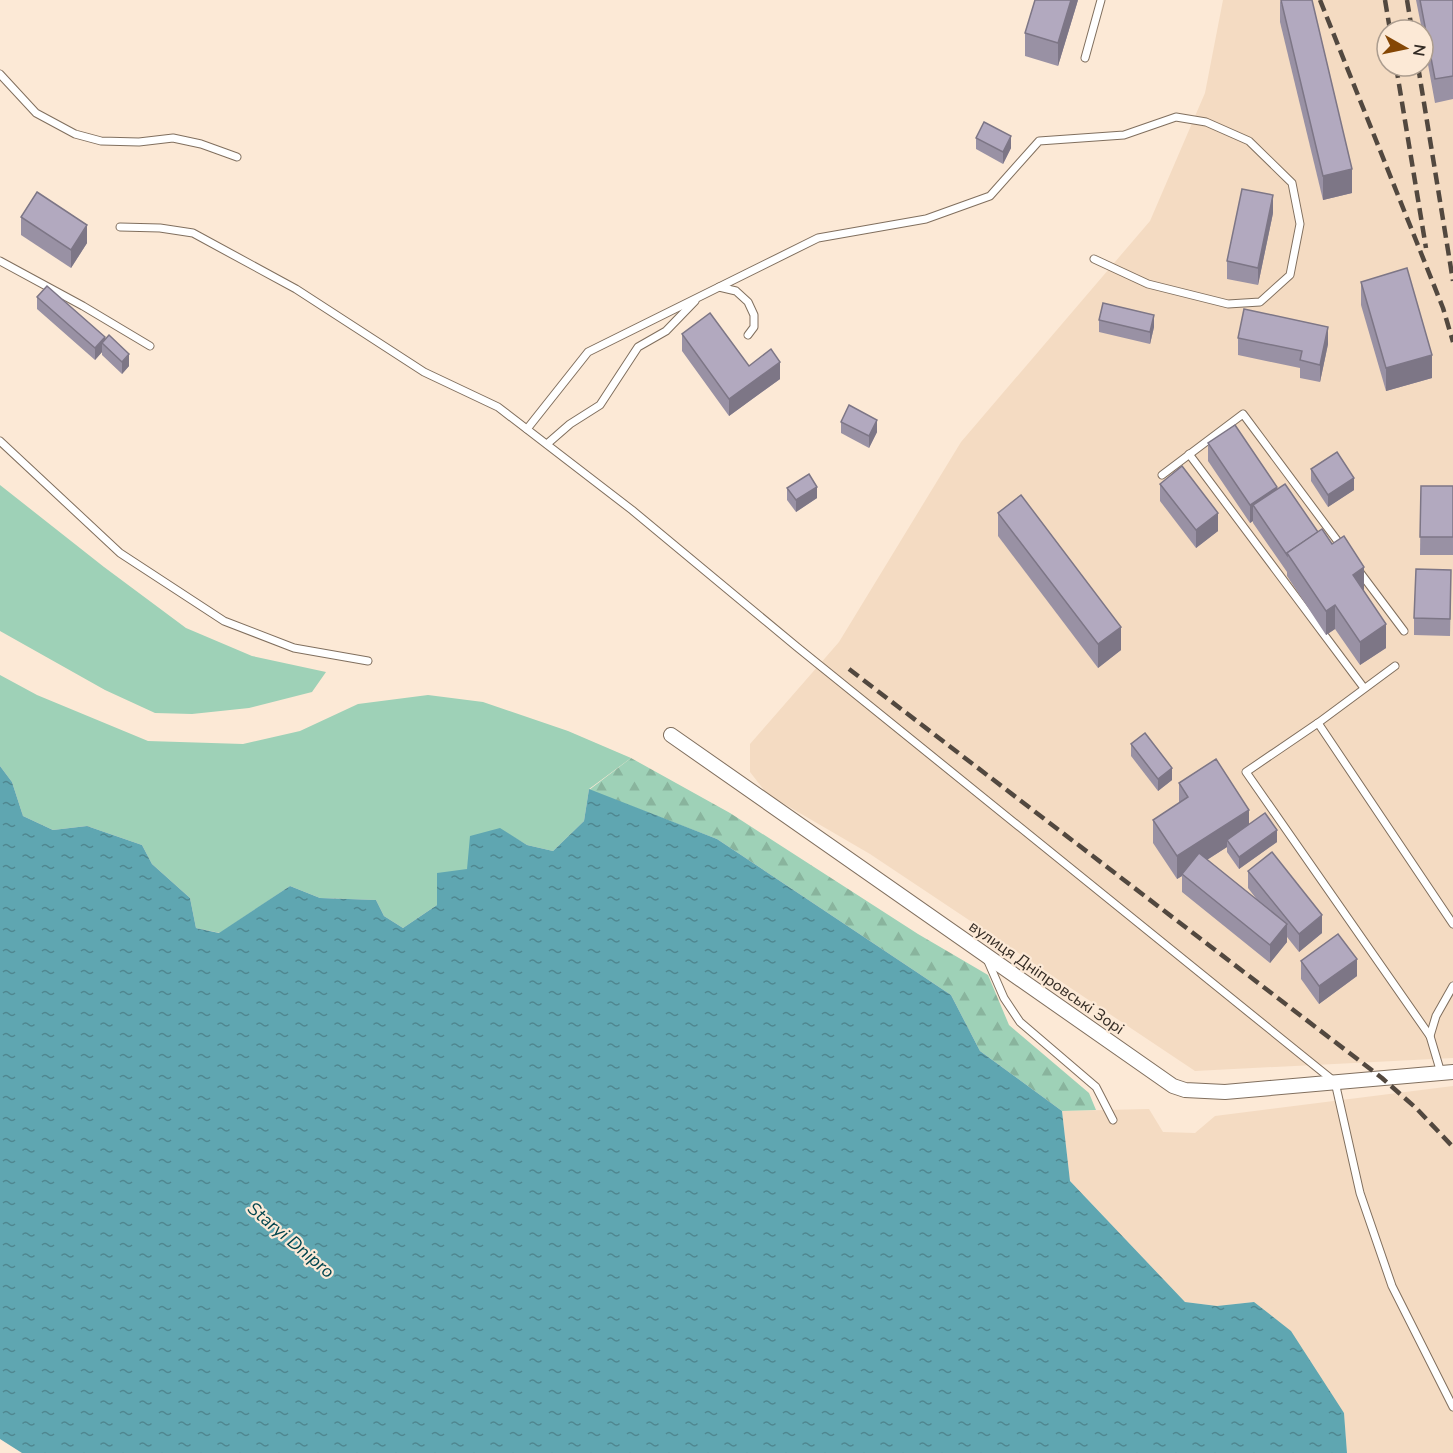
<svg xmlns="http://www.w3.org/2000/svg" width="1453" height="1453" viewBox="0 0 1453 1453" font-family="'Nunito Sans',sans-serif">
<style>
.built{fill:#f4dbc2;fill-rule:evenodd}
.green{fill:#9ed1b7}
.forest{fill:url(#forest-firs)}
.water{fill:url(#water-ripples)}
.lines{fill:none;stroke-linecap:round;stroke-linejoin:round}
.service-casing{stroke:#806f5e;stroke-width:9}
.minor-casing{stroke:#806f5e;stroke-width:16}
.service{stroke:#fff;stroke-width:7}
.minor{stroke:#fff;stroke-width:14}
.rail{stroke:#52483f;stroke-width:4.5;stroke-dasharray:12 6;stroke-linecap:butt}
.wall{fill:#9991a4}
.shaded-wall{fill:#7d7686}
.building{fill:#b2a9bf;stroke:#7d7686;stroke-width:1.5}
.labels{text-anchor:middle;stroke-width:4.5;stroke-linejoin:round;paint-order:stroke}
.street-label{font-size:16px;fill:#332b24;stroke:#fce9d6}
.water-label{font-size:18px;font-style:italic;fill:#00454e;stroke:#fce9d6}
</style>
<defs>
<pattern id="forest-firs" width="22" height="20" patternUnits="userSpaceOnUse" patternTransform="scale(1.5)"><rect width="22" height="20" fill="#9ed1b7"/><path d="M5 1l3.5 6h-7zM16 11l3.5 6h-7z" fill="#89b49d"/></pattern>
<pattern id="water-ripples" width="26" height="14" patternUnits="userSpaceOnUse" patternTransform="scale(1.5)"><rect width="26" height="14" fill="#5fa6b1"/><path d="M2 4q2-2 4 0t4 0M15 11q2-2 4 0t4 0" fill="none" stroke="#4f8790"/></pattern>
</defs>
<rect width="100%" height="100%" fill="#fce9d6"/>
<g class="built">
<path d="M1223,0H1453V1058L1195,1071L870,854L767,794L750,772V744L839,642L961,442L1150,221L1205,93ZM1387,30H1423V66H1387Z"/>
<path d="M1453,1086V1453H1347L1344,1413L1254,1302L1217,1306L1185,1302L1070,1181L1062,1111L1149,1109L1163,1132L1195,1133L1215,1116Z"/>
</g>
<g class="green">
<path d="M0,485L104,567L186,628L252,656L326,672L312,692L249,708L192,714L155,713L105,690L0,631Z"/>
<path d="M0,675L37,695L148,741L243,744L300,731L358,704L428,695L483,702L568,731L631,758L589,789L584,821L553,851L527,845L500,829L437,905L403,928L384,916L376,900L320,898L290,886L220,933L196,928L190,898L152,864L142,845L87,826L53,830L23,816L12,782L0,766Z"/>
</g>
<path class="forest" d="M631,758L730,813L918,934L988,975L1009,1025L1089,1093L1096,1110L1062,1111L980,1051L951,995L717,839L589,790Z"/>
<path class="water" d="M0,766L12,782L23,816L53,830L87,826L142,845L152,864L190,898L196,928L219,933L290,886L320,898L376,900L384,916L403,928L437,905V873L467,869L470,836L500,828L527,845L553,851L584,821L589,789L717,839L951,995L980,1051L1062,1111L1070,1181L1185,1302L1217,1306L1254,1302L1291,1331L1344,1413L1347,1453H22L0,1439Z"/>
<g class="lines">
<g class="service-casing">
<g id="service">
<path d="M1085,58L1101,0"/>
<path d="M0,74L36,113L75,134L101,141L139,142L173,138L201,144L237,157"/>
<path d="M120,227L160,228L193,233L296,289L424,372L498,407L632,510L797,647L1335,1082L1360,1193L1392,1286L1453,1407"/>
<path d="M0,261L83,306L150,346"/>
<path d="M719,287L736,291L748,302L754,315V327L748,335"/>
<path d="M527,429L588,352L818,238L926,219L990,196L1039,141L1124,135L1176,117L1206,122L1249,141L1292,183L1300,224L1290,275L1260,302L1228,304L1148,284L1094,259"/>
<path d="M0,441L120,553L224,621L294,648L368,661"/>
<path d="M547,444L570,424L600,405L638,347L666,331L695,301"/>
<path d="M1189,454L1364,688"/>
<path d="M1162,475L1243,414L1342,547"/>
<path d="M1359,571L1404,631"/>
<path d="M1395,666L1318,723L1246,772L1430,1036L1441,1073"/>
<path d="M1318,723L1453,924"/>
<path d="M987,959L1004,998L1020,1022L1096,1087L1113,1120"/>
<path d="M1430,1036L1436,1016L1453,986"/>
</g>
</g>
<g class="minor-casing">
<path id="minor" d="M671,735L1173,1086L1185,1090L1225,1092L1453,1072"/>
</g>
<use href="#service" class="service"/>
<use href="#minor" class="minor"/>
<g class="rail">
<path d="M1320,0L1443,308L1453,342"/>
<path d="M1385,0L1390,30"/>
<path d="M1407,0L1412,30"/>
<path d="M1396,66L1426,248"/>
<path d="M1418,66L1453,281"/>
<path d="M849,669L1382,1078L1416,1108L1453,1147"/>
</g>
</g>
<g class="wall">
<path d="M1078,0L1058,66L1025,56V33Z"/>
<path d="M1280,0L1352,193L1323,200L1280,22Z"/>
<path d="M1416,0H1453V99L1435,103L1423,37V30H1422Z"/>
<path d="M976,138L1011,148L1003,164L976,149Z"/>
<path d="M1273,213L1258,285L1227,279V261Z"/>
<path d="M21,217L87,243L71,268L21,235Z"/>
<path d="M1361,282L1432,378L1386,391L1361,305Z"/>
<path d="M37,297L105,340L129,366L122,374L102,355V352L95,360L37,309Z"/>
<path d="M1099,320L1154,327L1150,344L1099,332Z"/>
<path d="M682,334L749,366L780,379L729,416L682,351Z"/>
<path d="M1238,338L1328,344L1320,382L1300,378V368L1238,355Z"/>
<path d="M841,422L877,432L869,448L841,433Z"/>
<path d="M1208,443L1277,489L1318,532L1364,590V591L1386,648L1360,665L1335,629L1326,635L1287,576V572L1253,523V521L1250,523L1208,461Z"/>
<path d="M1311,469L1354,490L1328,507L1311,481Z"/>
<path d="M1160,484L1218,531L1196,548L1160,501Z"/>
<path d="M1421,486H1453V555H1420Z"/>
<path d="M787,488L817,498L796,512L787,500Z"/>
<path d="M998,513L1121,650L1098,668L998,536Z"/>
<path d="M1451,587L1450,636L1414,635V618Z"/>
<path d="M1131,744L1172,780L1158,791L1131,756Z"/>
<path d="M1179,783L1277,842L1239,869L1227,852V847L1207,860L1258,901L1248,888V871L1322,933L1299,952L1287,937V942L1270,963L1182,892V876L1177,879L1153,843V820L1179,803Z"/>
<path d="M1301,961L1357,976L1319,1004L1301,979Z"/>
</g>
<g class="shaded-wall">
<path d="M1071,0H1078L1058,66V43Z"/>
<path d="M1011,136V148L1003,164V152Z"/>
<path d="M1352,169V193L1323,200V176Z"/>
<path d="M1273,195V213L1258,285V268Z"/>
<path d="M87,225V243L71,268V250Z"/>
<path d="M1154,315V327L1150,344V332Z"/>
<path d="M1328,327V344L1320,382V365Z"/>
<path d="M105,337V345L102,343V352L95,360V348Z"/>
<path d="M129,354V366L122,374V362Z"/>
<path d="M1432,355V378L1386,391V368Z"/>
<path d="M780,362V379L729,416V399Z"/>
<path d="M877,420V432L869,448V436Z"/>
<path d="M1354,478V490L1328,507V495Z"/>
<path d="M817,487V498L796,512V500Z"/>
<path d="M1277,487V504L1253,505V521L1250,523V505Z"/>
<path d="M1218,513V531L1196,548V530Z"/>
<path d="M1364,567V590L1353,598V575Z"/>
<path d="M1335,605V629L1326,635V611Z"/>
<path d="M1386,624V648L1360,665V642Z"/>
<path d="M1121,627V650L1098,668V644Z"/>
<path d="M1172,768V780L1158,791V779Z"/>
<path d="M1249,810V833L1227,840V847L1183,875L1182,874V876L1177,879V856Z"/>
<path d="M1277,830V842L1239,869V857Z"/>
<path d="M1322,915V933L1299,952V934Z"/>
<path d="M1287,924V942L1270,963V945Z"/>
<path d="M1357,959V976L1319,1004V986Z"/>
</g>
<g class="building">
<path d="M1035,0H1071L1058,43L1025,33Z"/>
<path d="M1281,0H1312L1352,169L1323,176Z"/>
<path d="M1420,0H1453V76L1435,79Z"/>
<path d="M984,122L1011,136L1003,152L976,138Z"/>
<path d="M1242,189L1273,195L1258,268L1227,261Z"/>
<path d="M37,192L87,225L71,250L21,217Z"/>
<path d="M1407,268L1432,355L1386,368L1361,282Z"/>
<path d="M47,286L105,337L95,348L37,297Z"/>
<path d="M1103,303L1154,315L1150,332L1099,320Z"/>
<path d="M1244,309L1328,327L1320,365L1300,360L1302,351L1238,338Z"/>
<path d="M710,313L749,366L771,349L780,362L729,399L682,334Z"/>
<path d="M109,335L129,354L122,362L102,343Z"/>
<path d="M849,405L877,420L869,436L841,422Z"/>
<path d="M1235,425L1277,487L1250,505L1208,443Z"/>
<path d="M1337,452L1354,478L1328,495L1311,469Z"/>
<path d="M1182,466L1218,513L1196,530L1160,484Z"/>
<path d="M809,474L817,487L796,500L787,488Z"/>
<path d="M1285,484L1318,532L1287,553V555L1253,505Z"/>
<path d="M1421,486H1453V537H1420Z"/>
<path d="M1021,495L1121,627L1098,644L998,513Z"/>
<path d="M1322,529L1332,544L1344,536L1364,567L1353,575L1386,624L1360,642L1335,605L1326,611L1287,553Z"/>
<path d="M1416,569L1451,570L1450,619L1414,618Z"/>
<path d="M1145,733L1172,768L1158,779L1131,744Z"/>
<path d="M1216,759L1249,810L1177,856L1153,820L1188,797L1179,783Z"/>
<path d="M1265,813L1277,830L1239,857L1227,840Z"/>
<path d="M1272,852L1322,915L1299,934L1248,871Z"/>
<path d="M1199,853L1287,924L1270,945L1182,874Z"/>
<path d="M1338,934L1357,959L1319,986L1301,961Z"/>
</g>
<g class="labels">
<g class="street-label">
<text transform="translate(1047 977) rotate(35)" y="6">вулиця Дніпровські Зорі</text>
</g>
<g class="water-label">
<text transform="translate(291 1240) rotate(40)" y="6">Staryi Dnipro</text>
</g>
</g>
<g transform="translate(1405 48) rotate(99)"><circle r="28" fill="#fce9d6" stroke="#ac9d8f" stroke-width="1.5"/>
<path d="M0-4.5L10 22L0 15L-10 22Z" fill="#854705"/>
<text y="-9" font-size="16" font-weight="bold" text-anchor="middle" fill="#332b24">N</text>
</g>
</svg>
